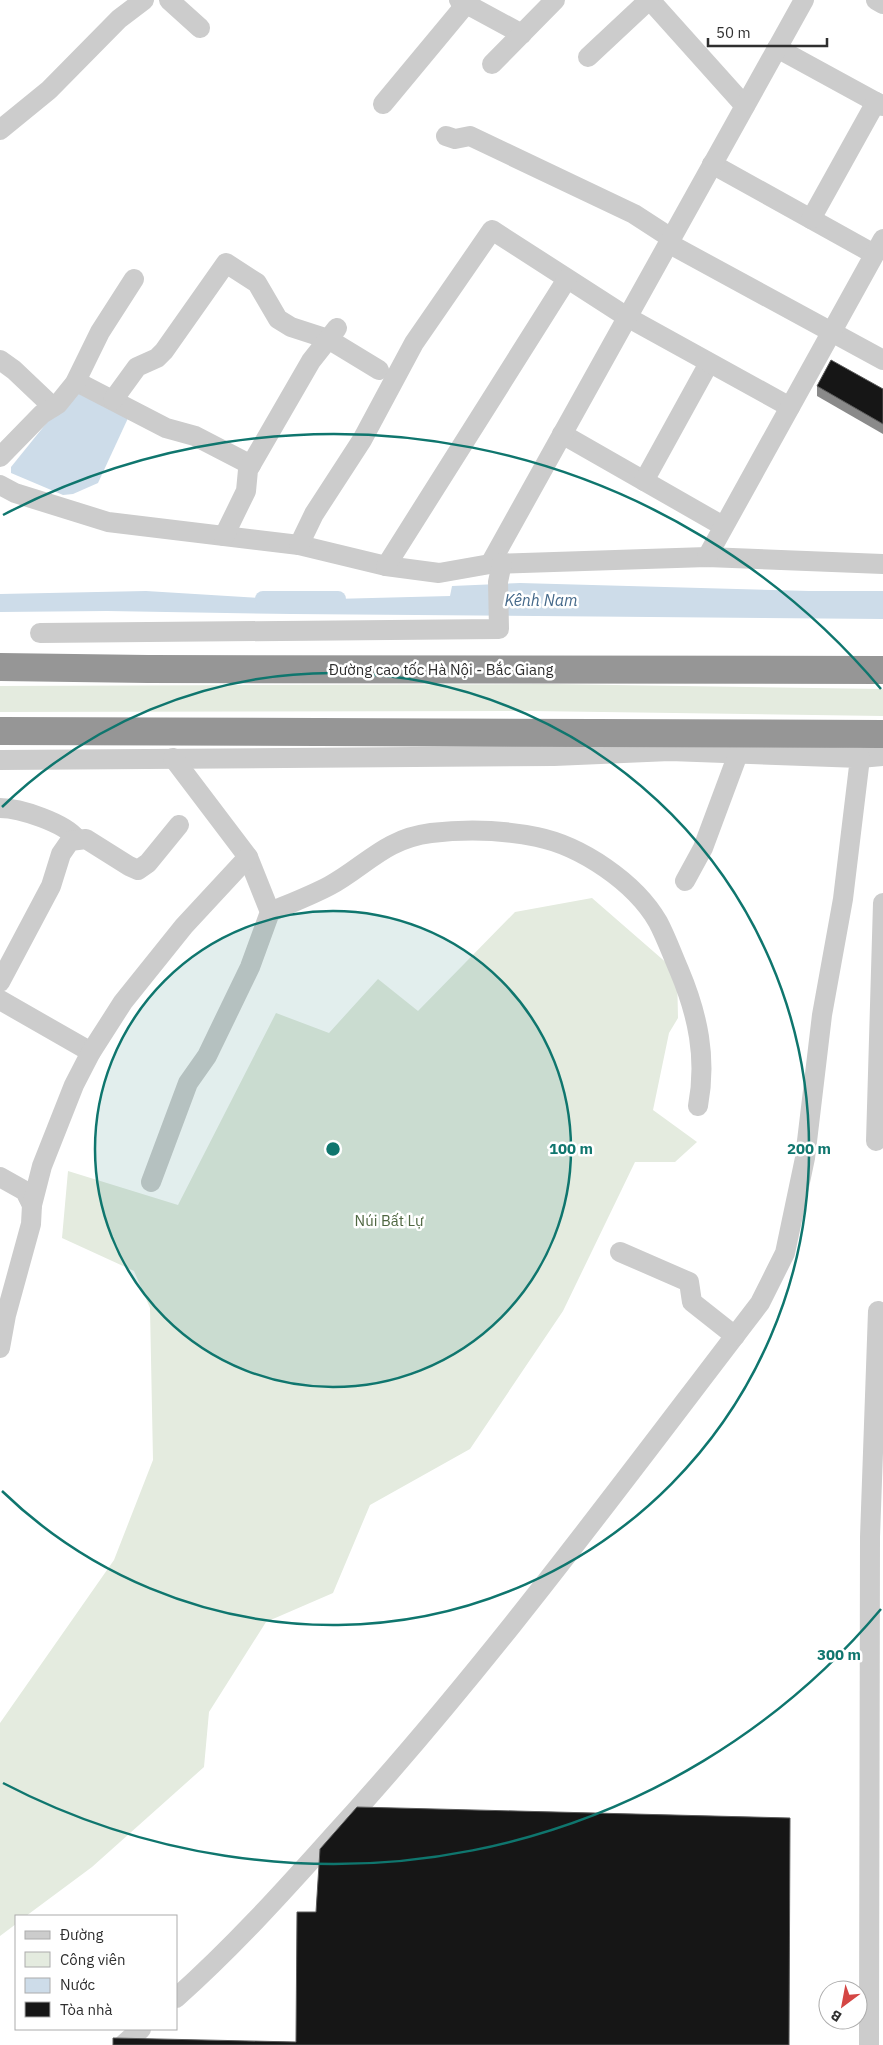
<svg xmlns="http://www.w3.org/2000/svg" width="883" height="2045" viewBox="0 0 883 2045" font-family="'IBM Plex Sans',sans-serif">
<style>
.green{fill:#e4ebdf}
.water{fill:#cddce9}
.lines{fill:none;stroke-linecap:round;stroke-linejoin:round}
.canal{stroke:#cddce9;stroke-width:16}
.minor{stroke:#ccc;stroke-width:20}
.highway{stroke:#969696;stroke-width:28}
.wall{fill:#8a8a8a}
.building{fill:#161616;stroke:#5c5c5c}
.ring{fill:none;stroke:#0f766e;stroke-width:2.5}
.labels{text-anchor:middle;stroke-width:5;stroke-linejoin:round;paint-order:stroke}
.street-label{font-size:15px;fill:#2f2f2f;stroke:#fff}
.park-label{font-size:15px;fill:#4f6741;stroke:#fff}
.water-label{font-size:16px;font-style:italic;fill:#45698a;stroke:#fff}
.centre{fill:#0f766e;stroke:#fff;stroke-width:2.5}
.ring-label{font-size:15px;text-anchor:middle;font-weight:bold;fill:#0f766e;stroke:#fff;stroke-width:5;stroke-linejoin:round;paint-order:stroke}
</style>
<rect width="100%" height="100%" fill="#fff"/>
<g class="green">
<path d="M549,684L883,689V716L531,711L0,712V686Z"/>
<path d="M592,898L677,972L678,1018L669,1033L653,1110L697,1142L675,1162H635L563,1311L470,1449L370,1505L333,1593L266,1622L209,1712L204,1767L92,1867L26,1916H16V1924L0,1936V1723L114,1560L153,1460L150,1308L134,1271L62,1238L68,1171L178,1205L276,1013L329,1033L378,979L418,1011L515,912Z"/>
</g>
<g class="water">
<path d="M80,392L129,416L98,483L73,494L63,495L11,473V467L49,420Z"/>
<path d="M520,583L809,591H883V619L292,614L107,611L0,612V594L146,591L294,600L450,596L452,586Z"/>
</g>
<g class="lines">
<path class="canal" d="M263,599H338"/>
<g class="minor">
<path d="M169,0L200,28"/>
<path d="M459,0L522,34"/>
<path d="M650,0L745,106"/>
<path d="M876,0L883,4"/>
<path d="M777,48L883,106"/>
<path d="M588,57L649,0"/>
<path d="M492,64L555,0"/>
<path d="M383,104L466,4"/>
<path d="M0,130L49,90L119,19L144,0"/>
<path d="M446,136L455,139L470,136L634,214L671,238"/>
<path d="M712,164L874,254"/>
<path d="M811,219L876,102"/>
<path d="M668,243L883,360"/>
<path d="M0,360L14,370L53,407"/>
<path d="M75,383H79L166,428L195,436L251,465"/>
<path d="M113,400L137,367L157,358L164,351L226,263L257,283L278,319L291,327L328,339L379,370"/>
<path d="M562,434L723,526"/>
<path d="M0,457L42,414L58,404L75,383L100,332L134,279"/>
<path d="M644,481L709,363"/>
<path d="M0,485L15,493L108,522L299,545L386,566L439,573L490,564L707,557L883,564"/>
<path d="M224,536L246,491L248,470L311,361L337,328"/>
<path d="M299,545L314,514L362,440L414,343L492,230L627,317L790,407"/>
<path d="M707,557L883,239"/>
<path d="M490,564L804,0"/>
<path d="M386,566L567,279"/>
<path d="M40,633L499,629L498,582L502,563"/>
<path d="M860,758L883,756"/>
<path d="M0,760L554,756L670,751L860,758L843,899L822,1015L805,1158L785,1253L760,1303C621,1484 486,1669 332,1837C282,1893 232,1948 176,1998"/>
<path d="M0,808C20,808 65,823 77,839"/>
<path d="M685,881L703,848L738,754"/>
<path d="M270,912C289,904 310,896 329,886C366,866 384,839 431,833C465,829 503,830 537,837C581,846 635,882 658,922C666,937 672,954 679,970C698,1015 707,1058 698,1106"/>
<path d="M0,982L51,886L61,854L70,841L86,839L129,866L138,870L148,863L179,825"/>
<path d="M0,1000L91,1052"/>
<path d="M876,1141L883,903"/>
<path d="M0,1177L25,1191L32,1205"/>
<path d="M151,1182L188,1083L207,1056L250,967L270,912L248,857L173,758"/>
<path d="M620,1252L689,1282L692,1302L735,1336"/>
<path d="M0,1348L6,1315L31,1224L32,1205L42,1166L74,1085L91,1052L123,1002L184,926L248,857"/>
<path d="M123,2045L141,2029"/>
<path d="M869,2045L870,1537L878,1311"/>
</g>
<g class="highway">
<path d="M0,667L148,669L883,670"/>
<path d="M0,731L883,734"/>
</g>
</g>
<path class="wall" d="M817,386L883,389V434L817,396Z"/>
<g class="building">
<path d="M831,360L883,389V424L817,386Z"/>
<path d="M357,1807L790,1818L789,2045H113V2038L296,2042L297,1912H316L320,1849Z"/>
</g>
<circle cx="333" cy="1149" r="238" fill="#0f766e" fill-opacity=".12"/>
<g class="ring">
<circle cx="333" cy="1149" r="238"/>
<path d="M2 807A476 476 0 1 1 2 1491"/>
<path d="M881 1609A715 715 0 0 1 3 1783M3 515A715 715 0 0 1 881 689"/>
</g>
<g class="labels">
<g class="street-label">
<text x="441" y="675">Đường cao tốc Hà Nội - Bắc Giang</text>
</g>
<g class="park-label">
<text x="389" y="1226">Núi Bất Lự</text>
</g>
<g class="water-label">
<text x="541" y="606">Kênh Nam</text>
</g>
</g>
<circle cx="333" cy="1149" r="8" class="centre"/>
<g class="ring-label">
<text x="571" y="1154">100 m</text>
<text x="809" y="1154">200 m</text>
<text x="839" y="1660">300 m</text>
</g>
<rect x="15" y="1915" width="162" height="115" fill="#ffffff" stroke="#acacac"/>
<rect x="25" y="1931" width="25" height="8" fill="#cccccc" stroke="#acacac"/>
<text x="60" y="1940" font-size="15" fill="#2f2f2f">Đường</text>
<rect x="25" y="1952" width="25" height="15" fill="#e4ebdf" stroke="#acacac"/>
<text x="60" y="1965" font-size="15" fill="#2f2f2f">Công viên</text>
<rect x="25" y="1978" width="25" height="15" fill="#cddce9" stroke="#acacac"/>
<text x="60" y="1990" font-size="15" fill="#2f2f2f">Nước</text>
<rect x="25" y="2002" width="25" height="15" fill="#161616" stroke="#acacac"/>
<text x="60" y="2015" font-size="15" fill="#2f2f2f">Tòa nhà</text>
<g transform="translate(843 2005) rotate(212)"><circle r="24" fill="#ffffff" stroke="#acacac"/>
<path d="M0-4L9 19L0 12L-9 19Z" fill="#d44644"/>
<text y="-8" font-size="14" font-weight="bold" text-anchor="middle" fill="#2f2f2f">B</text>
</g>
<path d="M708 38v8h119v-8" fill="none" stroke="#2f2f2f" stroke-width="2.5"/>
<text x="716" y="38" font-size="15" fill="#2f2f2f" stroke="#ffffff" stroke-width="4" paint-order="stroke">50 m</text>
</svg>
